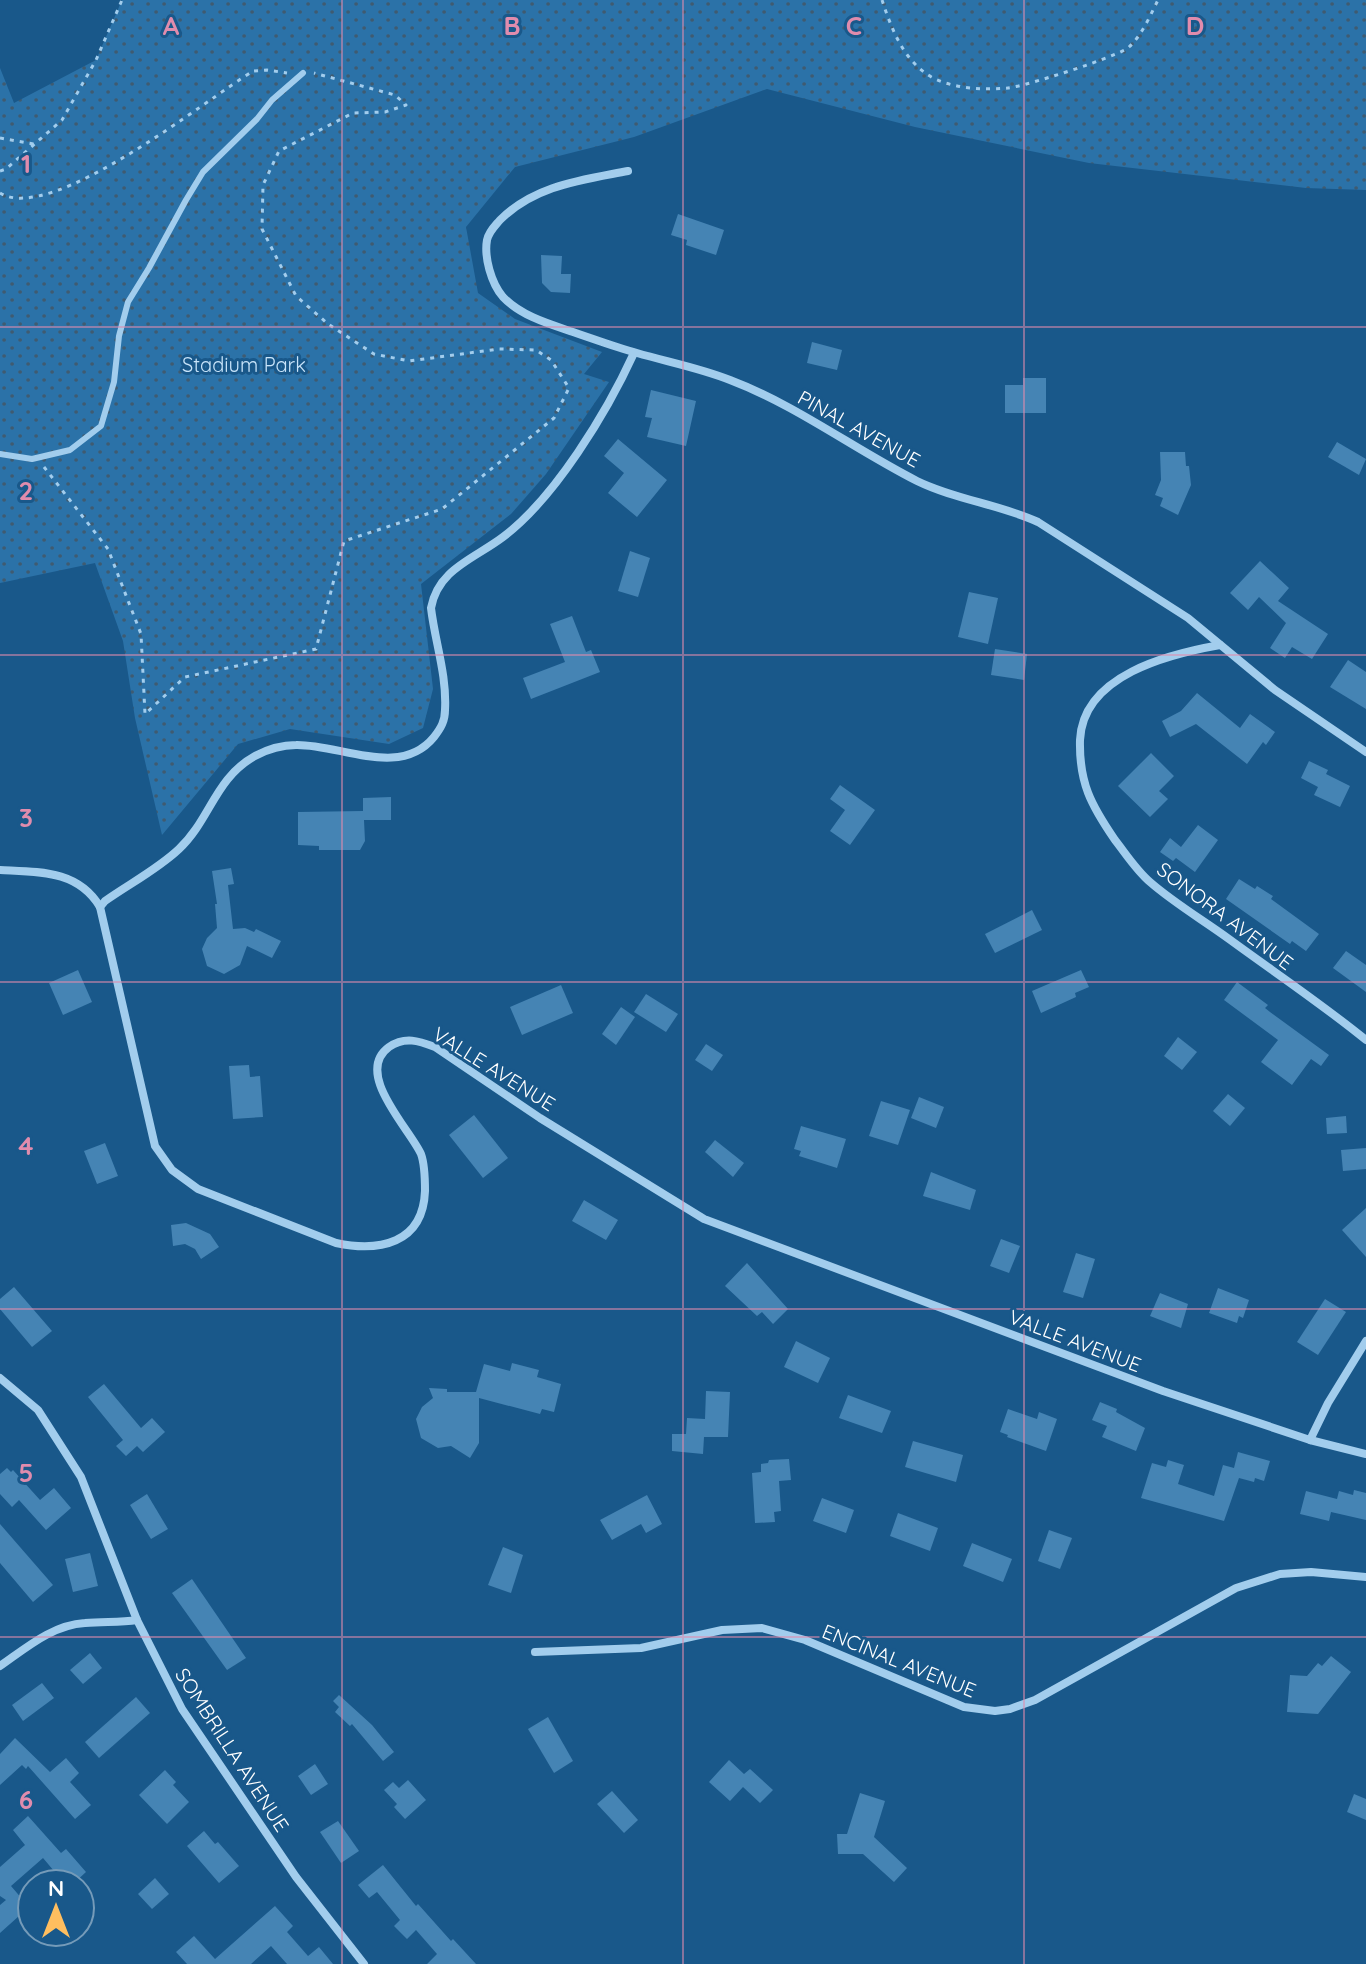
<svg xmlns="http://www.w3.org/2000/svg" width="1366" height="1964" viewBox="0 0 1366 1964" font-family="Quicksand,sans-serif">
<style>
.green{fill:url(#green-dots)}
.building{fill:#4584b4}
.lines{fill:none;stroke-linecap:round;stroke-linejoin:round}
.path{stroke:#a2cded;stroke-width:3;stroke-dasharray:4 6;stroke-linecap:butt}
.service{stroke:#a2cded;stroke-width:6}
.minor{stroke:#a2cded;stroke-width:8}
.grid{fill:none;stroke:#e08cad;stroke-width:2;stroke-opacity:0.55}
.labels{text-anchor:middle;stroke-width:6;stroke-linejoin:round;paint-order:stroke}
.park-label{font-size:20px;fill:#c8e4fa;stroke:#19588a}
.street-label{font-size:20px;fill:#fff;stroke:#19588a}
.grid-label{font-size:26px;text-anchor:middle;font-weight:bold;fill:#e08cad;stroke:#19588a;stroke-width:6;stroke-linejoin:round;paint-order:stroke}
</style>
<defs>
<pattern id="green-dots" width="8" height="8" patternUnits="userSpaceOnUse" patternTransform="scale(2)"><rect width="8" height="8" fill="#2b72a8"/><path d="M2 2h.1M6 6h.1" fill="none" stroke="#3f5b71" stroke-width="1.8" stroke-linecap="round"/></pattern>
</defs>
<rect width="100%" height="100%" fill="#19588a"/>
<path class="green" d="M122,0H1366V190L1306,188L1089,163L915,127L767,89L634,137L515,167L466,227L478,293L515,319L602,352L584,374L609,382L546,474L511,514L421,584L433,689L423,728L389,744L290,729L238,744L162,835L135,718L123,641L95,563L0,583V68L14,103L96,60Z"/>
<g class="building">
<path d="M678,214L724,230L716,255L686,245L687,240L671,235Z"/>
<path d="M541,255L562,256L561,274H571L570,293L551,292L542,283Z"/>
<path d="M812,342L842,350L837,370L807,363Z"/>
<path d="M1023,378H1046V413H1005V385H1023Z"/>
<path d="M651,390L696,401L686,446L647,437L652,418L645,417Z"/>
<path d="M618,439L667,480L637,517L608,493L624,473L604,456Z"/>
<path d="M1337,442L1366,459L1359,475L1328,457Z"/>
<path d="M1160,452H1185L1186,466H1189L1191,485L1178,515L1160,506L1163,498L1155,495L1161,480Z"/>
<path d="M630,551L650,558L638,597L618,591Z"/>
<path d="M1260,561L1289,588L1278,601L1328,634L1312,659L1292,647L1285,658L1270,648L1286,623L1259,597L1248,610L1230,593Z"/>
<path d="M969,592L998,598L988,644L958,637Z"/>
<path d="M572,616L586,652L591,650L600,672L531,699L523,678L565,662L550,624Z"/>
<path d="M995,649L1027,654L1024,680L991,675Z"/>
<path d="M1348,660L1366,672V709L1330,687Z"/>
<path d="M1197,693L1240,728L1250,714L1275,732L1266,745L1263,742L1247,764L1196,724L1170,737L1162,721L1181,711Z"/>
<path d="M1151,753L1174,776L1159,791L1168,799L1150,817L1118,786Z"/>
<path d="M1309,761L1328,770L1326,774L1350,786L1340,807L1314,795L1318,787L1301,778Z"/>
<path d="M840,785L875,810L850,845L830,831L845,810L830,799Z"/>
<path d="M391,797V820H364L365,841L360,850H319V846L298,845V812L363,811V798Z"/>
<path d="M1198,825L1218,840L1195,872L1176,858L1173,861L1160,852L1170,838L1181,847Z"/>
<path d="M231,868L234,884L228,885L233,929L245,928L254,932L256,929L281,941L272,958L247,946L240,965L224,974L207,966L202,949L207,938L217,928L215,904H217L212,871Z"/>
<path d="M1239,879L1255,889L1257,886L1273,896L1271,899L1319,934L1306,951L1292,941L1290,944L1226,899Z"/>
<path d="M1032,910L1042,930L995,953L985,934Z"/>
<path d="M1346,951L1366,965V992L1333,968Z"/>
<path d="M78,970L92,1002L63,1015L49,983Z"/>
<path d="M1081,970L1089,987L1075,993L1076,997L1041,1013L1032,991Z"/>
<path d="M1237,982L1268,1005L1265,1008L1270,1012L1329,1055L1321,1066L1311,1059L1292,1085L1261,1062L1278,1040L1224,1000Z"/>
<path d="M561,985L573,1013L522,1035L510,1007Z"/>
<path d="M646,994L678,1014L666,1032L634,1012Z"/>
<path d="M621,1007L635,1017L616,1045L602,1034Z"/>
<path d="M1178,1037L1197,1052L1182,1070L1164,1056Z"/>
<path d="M706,1044L723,1055L712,1071L695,1060Z"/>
<path d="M249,1065L250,1077L260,1076L263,1117L233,1119L229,1066Z"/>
<path d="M1228,1094L1245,1108L1230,1126L1213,1111Z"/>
<path d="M919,1097L944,1107L936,1128L911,1118Z"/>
<path d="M881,1101L910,1110L898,1145L869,1136Z"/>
<path d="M474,1115L508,1158L483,1178L449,1135Z"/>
<path d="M1346,1116L1347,1133L1327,1134L1326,1118Z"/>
<path d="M801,1126L846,1139L837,1168L799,1156L801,1151L794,1149Z"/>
<path d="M715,1140L744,1163L733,1177L705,1152Z"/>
<path d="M105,1143L118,1176L97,1184L84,1151Z"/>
<path d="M1366,1148V1169L1343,1171L1341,1150Z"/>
<path d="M931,1172L976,1190L970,1210L923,1196Z"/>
<path d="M584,1200L618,1220L606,1240L572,1221Z"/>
<path d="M1366,1208V1257L1342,1230Z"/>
<path d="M186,1223L210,1234L219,1247L201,1259L195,1249L185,1244L173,1246L171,1225Z"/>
<path d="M1001,1239L1020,1246L1009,1273L990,1266Z"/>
<path d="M1076,1253L1095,1259L1083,1298L1063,1292Z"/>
<path d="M747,1263L788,1309L773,1324L762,1312L757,1316L725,1286Z"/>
<path d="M14,1287L52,1331L32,1347L0,1309V1299Z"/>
<path d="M1218,1288L1249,1300L1243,1318L1239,1316L1237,1323L1209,1313Z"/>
<path d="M1160,1293L1188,1304L1181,1328L1150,1316Z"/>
<path d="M1325,1299L1346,1312L1318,1355L1297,1342Z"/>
<path d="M796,1341L830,1358L818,1383L784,1367Z"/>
<path d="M512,1363L539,1370L537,1377L561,1384L554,1412L542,1409L540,1414L479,1398V1443L470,1458L451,1446L438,1448L421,1438L416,1419L422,1407L433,1398L429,1388L447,1389V1392H476L484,1364L510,1371Z"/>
<path d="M104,1384L141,1428L152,1418L165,1432L143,1452L137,1446L126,1456L116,1446L123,1440L88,1397Z"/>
<path d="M706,1391L730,1392L728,1437H704L703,1454L672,1451V1434H686L687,1418L705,1419Z"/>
<path d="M848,1395L891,1411L882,1433L839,1418Z"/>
<path d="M1100,1402L1117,1409L1116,1412L1145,1428L1136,1451L1102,1437L1107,1426L1092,1420Z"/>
<path d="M1008,1409L1037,1419L1039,1412L1057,1419L1046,1451L1007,1437L1008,1435L1000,1432Z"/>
<path d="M913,1441L963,1455L956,1482L905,1467Z"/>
<path d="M1238,1452L1270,1461L1264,1481L1255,1478L1254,1482L1239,1478L1224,1521L1141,1498L1152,1463L1166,1467L1168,1460L1184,1465L1178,1484L1214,1496L1223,1465L1234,1468Z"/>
<path d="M789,1459L791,1480L779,1481L781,1511L774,1512L775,1522L755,1523L752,1473L761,1472V1464L768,1463L769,1460Z"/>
<path d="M7,1468L11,1472L13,1470L40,1500L54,1488L71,1508L46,1530L19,1500L12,1507L0,1494V1474Z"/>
<path d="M1354,1490L1366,1493V1520L1331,1512L1329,1521L1300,1514L1306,1491L1337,1499L1339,1491L1353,1495Z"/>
<path d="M147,1494L168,1529L151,1539L130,1505Z"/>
<path d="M647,1495L662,1524L646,1533L641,1524L612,1540L600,1520Z"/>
<path d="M822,1498L854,1510L846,1533L813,1521Z"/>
<path d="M898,1513L938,1528L930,1551L890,1536Z"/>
<path d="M0,1524L53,1585L33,1602L0,1563Z"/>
<path d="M1049,1530L1072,1538L1060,1569L1038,1561Z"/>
<path d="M972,1543L1012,1559L1003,1582L963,1566Z"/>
<path d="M503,1547L523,1555L511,1593L488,1585Z"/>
<path d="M90,1553L98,1586L73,1592L65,1559Z"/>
<path d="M192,1579L246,1658L227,1670L172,1593Z"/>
<path d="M90,1653L102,1668L83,1684L70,1670Z"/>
<path d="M1331,1656L1351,1672L1318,1714L1287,1712L1290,1675L1307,1676L1318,1663L1322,1666Z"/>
<path d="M42,1683L54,1698L23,1721L12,1705Z"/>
<path d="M339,1695L372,1725L394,1752L383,1761L352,1724L350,1726L335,1712L339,1707L333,1701Z"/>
<path d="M136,1697L150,1713L99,1758L85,1742Z"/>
<path d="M548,1717L573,1761L554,1773L528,1729Z"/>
<path d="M15,1738L50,1772L66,1758L79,1773L70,1782L91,1805L75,1819L28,1766L26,1769L22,1765L0,1785V1754Z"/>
<path d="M729,1760L744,1774L750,1769L773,1790L760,1803L743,1787L730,1801L709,1782Z"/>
<path d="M315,1764L328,1784L311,1795L298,1776Z"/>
<path d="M165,1770L176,1782L173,1785L189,1802L167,1824L139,1795Z"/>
<path d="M408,1780L426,1800L405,1819L394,1807L397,1804L384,1790L393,1782L399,1788Z"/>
<path d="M612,1791L638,1820L624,1833L597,1804Z"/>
<path d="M860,1793L885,1801L874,1837L907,1868L894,1882L863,1854H838L837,1834H847Z"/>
<path d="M1354,1794L1366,1799V1820L1347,1812Z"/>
<path d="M28,1816L61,1853L66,1849L86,1872L73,1884H65L43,1858L11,1886L29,1907L0,1933V1905L6,1900L0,1896V1867L25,1845L13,1830Z"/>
<path d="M338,1821L359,1851L341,1863L320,1832Z"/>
<path d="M204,1831L215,1844L218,1842L239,1866L219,1883L187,1846Z"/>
<path d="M383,1865L416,1906L418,1904L451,1941L453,1939L476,1964H427L437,1954L416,1930L407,1939L394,1926L400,1920L377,1892L369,1898L358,1885Z"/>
<path d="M155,1878L169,1894L152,1909L138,1894Z"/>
<path d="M275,1906L293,1926L287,1932L308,1956L319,1947L333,1964H287L271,1946L251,1964H187L176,1952L194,1936L215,1959Z"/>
</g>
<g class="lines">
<g class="path">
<path d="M882,0C892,30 904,63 935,79C957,89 984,90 1008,88C1023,87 1120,56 1129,47C1142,35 1150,16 1158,0"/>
<path d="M0,138L34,144"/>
<path d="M0,171L6,169L62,120L96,60L122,0"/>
<path d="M0,193C51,225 207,99 253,71L267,70L287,73"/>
<path d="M44,467L108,549L141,634L145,714L185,677L316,649L344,541L442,509L554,418L569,388L551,360L536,350L499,349L409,361L374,354L328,324L296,296L262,229L263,185L279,151L353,113L385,112L406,105L395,95L314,73"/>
</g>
<path class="service" d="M0,454L32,459L70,450L101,426L114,382L119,336L128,302L149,268L186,200L203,172L257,119L272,100L303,73"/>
<g class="minor">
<path d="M628,171C582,180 535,185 500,220C495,226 489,231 487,240C484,257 491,283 503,297C521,316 549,324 573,332C594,339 615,347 637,353C668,362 700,368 730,380C796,405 854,449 917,481C956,500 999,504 1038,522L1188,618L1275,690L1366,752"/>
<path d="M1220,645C1169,654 1083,675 1080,740C1079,783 1091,805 1115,840C1126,854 1136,870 1150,882C1174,903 1203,920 1229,939C1274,972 1322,1004 1366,1040"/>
<path d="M0,870C39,872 78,870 100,907L155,1146L172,1170L198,1189L336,1243C379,1252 423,1244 425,1191C425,1179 425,1165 421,1154C410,1129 353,1073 389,1047C405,1036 419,1041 435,1047L540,1118L704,1219L1163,1391L1310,1440L1366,1454"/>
<path d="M100,907L105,901C129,884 158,869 179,849C210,820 215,778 255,756C268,749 281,745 296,745C340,744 400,779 434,737C441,728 445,721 445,710C447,675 435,642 431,608C438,569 474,559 503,537C555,498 607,412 634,353"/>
<path d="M0,1378L38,1410L81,1477L137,1620L182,1709L296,1877L364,1964"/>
<path d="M1310,1440L1328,1403L1366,1341"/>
<path d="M535,1652L641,1648L722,1630L762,1628L805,1640L964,1707L995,1711L1010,1709L1035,1700L1236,1588L1280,1574L1311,1572L1366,1577"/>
<path d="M0,1666C26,1648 52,1625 85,1623C103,1621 119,1623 137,1620"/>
</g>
</g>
<path class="grid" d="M342,0V1964M683,0V1964M1024,0V1964M0,327H1366M0,655H1366M0,982H1366M0,1309H1366M0,1637H1366"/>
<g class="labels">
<g class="park-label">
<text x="244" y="372">Stadium Park</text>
</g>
<g class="street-label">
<text transform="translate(859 429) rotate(29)" y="7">PINAL AVENUE</text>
<text transform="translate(1225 916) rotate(37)" y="7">SONORA AVENUE</text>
<text transform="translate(494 1069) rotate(32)" y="7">VALLE AVENUE</text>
<text transform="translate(1075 1341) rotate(21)" y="7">VALLE AVENUE</text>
<text transform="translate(899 1661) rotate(22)" y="7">ENCINAL AVENUE</text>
<text transform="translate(232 1750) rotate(57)" y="7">SOMBRILLA AVENUE</text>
</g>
</g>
<g class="grid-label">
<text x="171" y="35">A</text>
<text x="512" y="35">B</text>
<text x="854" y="35">C</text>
<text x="1195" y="35">D</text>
<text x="26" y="173">1</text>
<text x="26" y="500">2</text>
<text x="26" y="827">3</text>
<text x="26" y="1155">4</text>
<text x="26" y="1482">5</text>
<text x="26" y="1809">6</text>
</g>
<g transform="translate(56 1908)"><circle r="38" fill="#19588a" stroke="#759bb9" stroke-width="2"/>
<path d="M0-6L14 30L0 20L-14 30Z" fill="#ffbe5f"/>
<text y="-12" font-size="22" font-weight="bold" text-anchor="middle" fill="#ffffff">N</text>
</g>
</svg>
